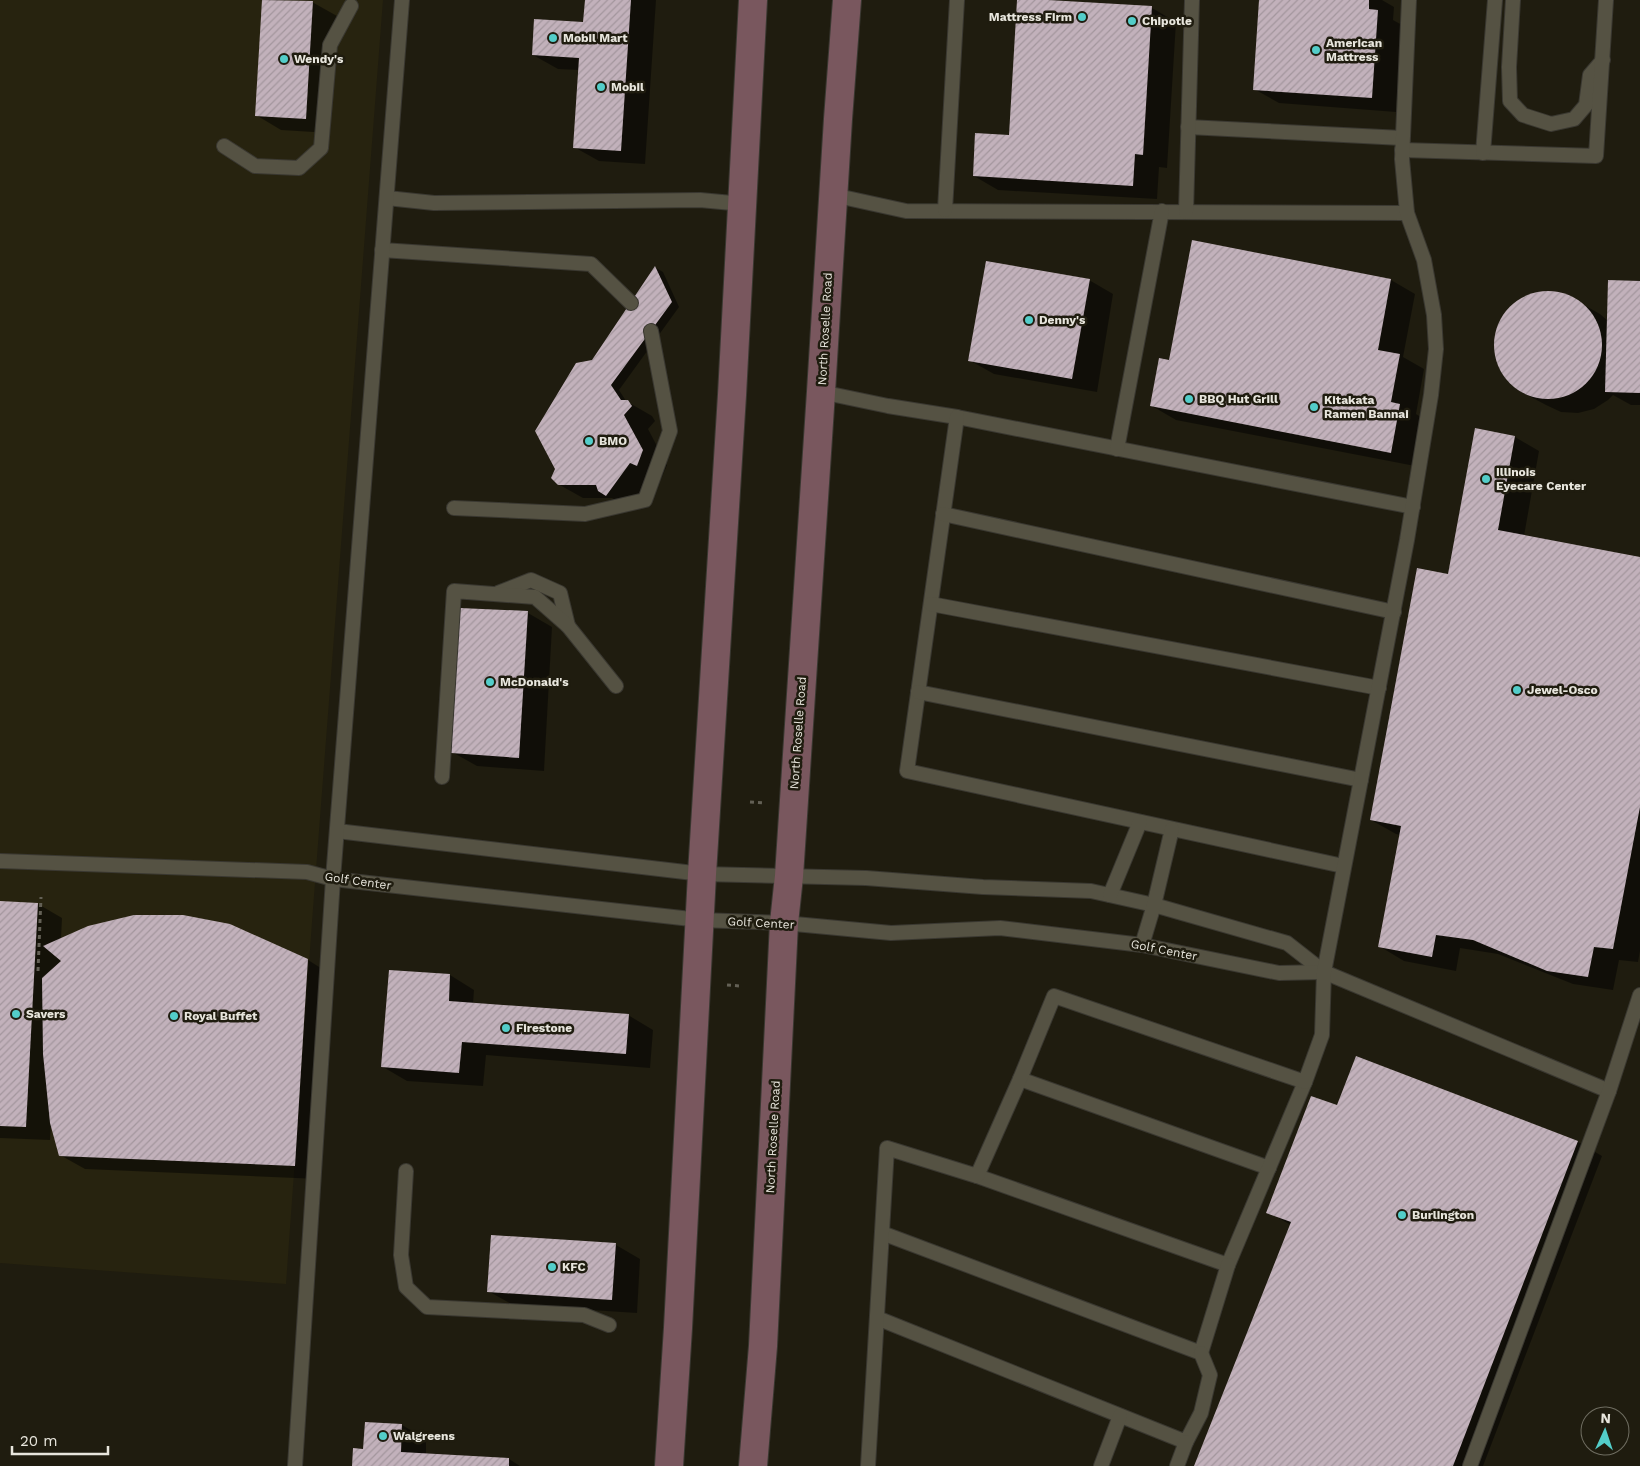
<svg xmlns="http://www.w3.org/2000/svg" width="1640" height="1466" viewBox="0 0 1640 1466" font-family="'Work Sans',sans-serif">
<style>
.built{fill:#27230f}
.shadow{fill:#0007}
.building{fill:url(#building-hatch)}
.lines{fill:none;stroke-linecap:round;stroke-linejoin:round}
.service-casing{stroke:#3a3831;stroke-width:16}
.secondary-casing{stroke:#3a3831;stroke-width:30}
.path{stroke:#636055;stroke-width:3;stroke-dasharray:4 4;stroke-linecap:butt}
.service{stroke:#555243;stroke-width:14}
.secondary{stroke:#79575e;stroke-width:28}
.poi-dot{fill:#53cdc9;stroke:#1f1c0f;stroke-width:2}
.labels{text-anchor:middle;stroke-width:5;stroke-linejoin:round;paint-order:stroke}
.poi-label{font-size:12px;font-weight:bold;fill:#e8e6dd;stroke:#1f1c0f;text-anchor:start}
.street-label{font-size:12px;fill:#e8e6dd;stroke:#1f1c0f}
</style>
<defs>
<pattern id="building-hatch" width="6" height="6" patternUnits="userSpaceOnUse" patternTransform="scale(1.25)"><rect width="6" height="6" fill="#c2b1bb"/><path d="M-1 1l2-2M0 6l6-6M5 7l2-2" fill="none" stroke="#a3969d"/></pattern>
</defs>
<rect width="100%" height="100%" fill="#1f1c0f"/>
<path class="built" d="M0,0H383L312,922L286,1284L0,1263Z"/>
<g class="shadow">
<path d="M263,0L312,2L337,16L330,133L281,130L256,115Z"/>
<path d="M586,0H656L645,164L599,161L574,147L579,70L558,69L533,55L584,23Z"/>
<path d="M1018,0L1152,8L1176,22L1167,168L1159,167L1157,199L998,190L974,176L1010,136Z"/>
<path d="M1260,0H1382L1394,7L1393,20L1402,25L1396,112L1279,103L1254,89Z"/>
<path d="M1193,242L1391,280L1415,294L1403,357L1424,369L1416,414L1424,419L1415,466L1176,420L1152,406L1170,361Z"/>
<path d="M656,268L663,272L679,307L619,390L626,401L652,416L655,421L648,429L667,465L661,479L655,476L631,509L612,498H583L558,484L593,361Z"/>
<path d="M1089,280L1113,294L1097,392L994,374L969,360Z"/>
<path d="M1640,282V405H1631L1613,395L1608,400L1594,409L1578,413L1561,412L1546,405L1520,391L1508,380L1499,367L1495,350L1496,334L1502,319L1512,305L1526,297L1543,292L1559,294L1575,300L1600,314L1608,321Z"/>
<path d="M1476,430L1515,437L1539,451L1524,536L1640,558V951L1638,962L1619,960L1613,990L1573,984L1498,954L1460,948L1456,971L1404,961L1379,946L1400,835L1396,834L1371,820L1449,575Z"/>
<path d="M528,613L552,627L544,771L477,766L452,752Z"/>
<path d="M0,902L38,904L62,918L61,939L308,960L332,975L319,1179L85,1169L60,1155L51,1124L50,1140L0,1138Z"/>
<path d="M390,971L450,975L474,990L473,1004L628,1015L653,1030L650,1068L486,1055L483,1086L407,1081L383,1067Z"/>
<path d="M1338,1107L1578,1142L1602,1156L1483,1466H1196L1291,1225L1268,1212Z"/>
<path d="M616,1245L640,1259L637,1313L513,1305L488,1291Z"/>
<path d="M366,1423L402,1425L426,1439V1455L509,1459L520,1466H353L365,1450Z"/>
</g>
<g class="building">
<path d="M262,0L313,1L306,119L255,116Z"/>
<path d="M585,0H631L621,151L573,148L579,58L532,55L534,19L583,22Z"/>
<path d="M1017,0H1048L1152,6L1143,155L1135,154L1133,186L973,176L975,133L1009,135Z"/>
<path d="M1259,0H1369V9L1378,10L1372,98L1253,90Z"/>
<path d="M1192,240L1391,279L1378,350L1400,354L1391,402L1400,404L1391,453L1150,406L1159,358L1169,360Z"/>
<path d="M986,261L1090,279L1072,379L968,361Z"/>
<path d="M655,266L672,302L611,385L621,400H628L632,406L624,415L643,450L637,466L630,463L606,496L598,491L596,485H558L551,478L555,469L535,431L576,363L592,360Z"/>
<path d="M1608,280L1640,281V393L1605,392Z"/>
<circle cx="1548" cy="345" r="54"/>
<path d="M1475,428L1515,436L1498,530L1640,557V807L1613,949L1594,947L1588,977L1547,971L1473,940L1436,935L1432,957L1378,947L1401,826L1370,820L1417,568L1448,574Z"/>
<path d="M460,608L528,611L519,758L451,753Z"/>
<path d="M0,901L38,903L26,1127L0,1126Z"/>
<path d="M134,915H183L230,924L308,959L295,1166L59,1156L50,1123L43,1054L42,978L61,961L43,946L88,926Z"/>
<path d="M389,970L450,974L449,1001L629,1014L626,1054L462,1042L459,1073L381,1067Z"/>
<path d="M1356,1056L1578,1141L1453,1466H1194L1291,1222L1266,1213L1311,1096L1337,1105Z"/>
<path d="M491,1235L616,1243L612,1300L487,1292Z"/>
<path d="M365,1422L402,1424L401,1452L509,1458V1466H352L353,1448L363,1449Z"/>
</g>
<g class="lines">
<g class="service-casing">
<g id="service">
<path d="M1513,0L1509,67L1510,101L1523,115L1551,124L1574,119L1586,105L1590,75L1603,60"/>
<path d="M1188,127L1402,138"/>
<path d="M224,146L255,166L299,168L321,148L330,45L351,6"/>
<path d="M1402,150L1596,156L1606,0"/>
<path d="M1483,153L1495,0"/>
<path d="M833,195L906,211L1407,213"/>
<path d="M387,198L434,203L700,200L743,204"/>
<path d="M945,210L957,0"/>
<path d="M1186,212L1192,0"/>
<path d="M382,250L591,264L631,303"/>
<path d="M821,392L888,406L957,417L1413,507"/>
<path d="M957,417L907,771L1343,866"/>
<path d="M1117,449L1162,211"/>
<path d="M454,508L585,514L645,500L670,431L651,331"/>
<path d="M943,514L1394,612"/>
<path d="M498,593L531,580L560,593L568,626"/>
<path d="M931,604L1379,688"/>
<path d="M918,692L1361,780"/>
<path d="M442,777L454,591L535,597L568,626L616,686"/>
<path d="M337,831L702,874L866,878L983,887L1091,891L1154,905L1287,943L1324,972L1609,1091"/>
<path d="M0,861L307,872L333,879L700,920L784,923L891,933L1000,928L1142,945L1279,973L1324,972"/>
<path d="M1110,895L1140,822"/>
<path d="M1142,945L1154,905L1172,829"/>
<path d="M1020,1079L1269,1168"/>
<path d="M406,1171L401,1255L406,1287L427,1307L584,1315L609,1325"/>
<path d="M977,1176L1228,1265L1305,1082"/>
<path d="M882,1233L1201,1353L1228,1265"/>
<path d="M877,1318L1186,1442L1201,1413L1210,1375L1201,1353"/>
<path d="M295,1466L333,879L402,0"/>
<path d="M868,1466L887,1148L977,1176L1020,1079L1054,996L1305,1082L1322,1035L1324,972L1407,540L1431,395L1436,349L1434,315L1424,260L1407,213L1402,159L1409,0"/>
<path d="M1101,1466L1120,1416"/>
<path d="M1177,1466L1186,1442"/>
<path d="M1470,1466L1609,1091L1640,995"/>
</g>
</g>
<g class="secondary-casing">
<g id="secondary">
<path d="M669,1466L678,1328L702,874L732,395L753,0"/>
<path d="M753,1466L763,1346L784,923L789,876L821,392L838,119L847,0"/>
</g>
</g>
<g class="path">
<path d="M750,802L764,803"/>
<path d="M38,971L41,897"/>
<path d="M727,985L740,986"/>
</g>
<use href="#service" class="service"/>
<use href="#secondary" class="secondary"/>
</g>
<g class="poi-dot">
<circle cx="1082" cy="17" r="5"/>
<circle cx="1132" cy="21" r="5"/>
<circle cx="553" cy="38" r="5"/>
<circle cx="1316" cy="50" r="5"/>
<circle cx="284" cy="59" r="5"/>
<circle cx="601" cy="87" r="5"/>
<circle cx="1029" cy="320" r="5"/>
<circle cx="1189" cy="399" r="5"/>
<circle cx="1314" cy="407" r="5"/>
<circle cx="589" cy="441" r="5"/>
<circle cx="1486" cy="479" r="5"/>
<circle cx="490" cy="682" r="5"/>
<circle cx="1517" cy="690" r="5"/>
<circle cx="16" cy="1014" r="5"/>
<circle cx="174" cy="1016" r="5"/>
<circle cx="506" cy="1028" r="5"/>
<circle cx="1402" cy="1215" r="5"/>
<circle cx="552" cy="1267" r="5"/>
<circle cx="383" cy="1436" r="5"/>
</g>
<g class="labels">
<g class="poi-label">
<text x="1072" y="21" text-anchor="end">Mattress Firm</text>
<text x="1142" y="25">Chipotle</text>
<text x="563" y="42">Mobil Mart</text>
<text x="1326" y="47">American<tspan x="1326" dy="14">Mattress</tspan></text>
<text x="294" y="63">Wendy's</text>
<text x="611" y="91">Mobil</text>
<text x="1039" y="324">Denny's</text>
<text x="1199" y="403">BBQ Hut Grill</text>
<text x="1324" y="404">Kitakata<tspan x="1324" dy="14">Ramen Bannai</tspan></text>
<text x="599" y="445">BMO</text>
<text x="1496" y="476">Illinois<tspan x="1496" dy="14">Eyecare Center</tspan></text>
<text x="500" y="686">McDonald's</text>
<text x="1527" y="694">Jewel-Osco</text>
<text x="26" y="1018">Savers</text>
<text x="184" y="1020">Royal Buffet</text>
<text x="516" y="1032">Firestone</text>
<text x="1412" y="1219">Burlington</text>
<text x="562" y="1271">KFC</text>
<text x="393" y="1440">Walgreens</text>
</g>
<g class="street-label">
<text transform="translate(825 329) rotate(-87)" y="4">North Roselle Road</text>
<text transform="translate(798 733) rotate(-86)" y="4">North Roselle Road</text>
<text transform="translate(358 881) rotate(8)" y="4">Golf Center</text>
<text transform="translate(761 923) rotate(3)" y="4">Golf Center</text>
<text transform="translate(1164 950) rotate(11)" y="4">Golf Center</text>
<text transform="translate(773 1137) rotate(-87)" y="4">North Roselle Road</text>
</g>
</g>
<g transform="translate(1605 1431) rotate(3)"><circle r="24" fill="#1f1c0f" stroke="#6f6d61"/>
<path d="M0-4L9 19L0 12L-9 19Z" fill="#53cdc9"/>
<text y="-8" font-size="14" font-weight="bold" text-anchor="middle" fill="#e8e6dd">N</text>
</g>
<path d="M12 1446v8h96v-8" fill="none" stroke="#e8e6dd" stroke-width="2.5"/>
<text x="20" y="1446" font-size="15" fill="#e8e6dd" stroke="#1f1c0f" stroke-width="4" paint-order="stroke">20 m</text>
</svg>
